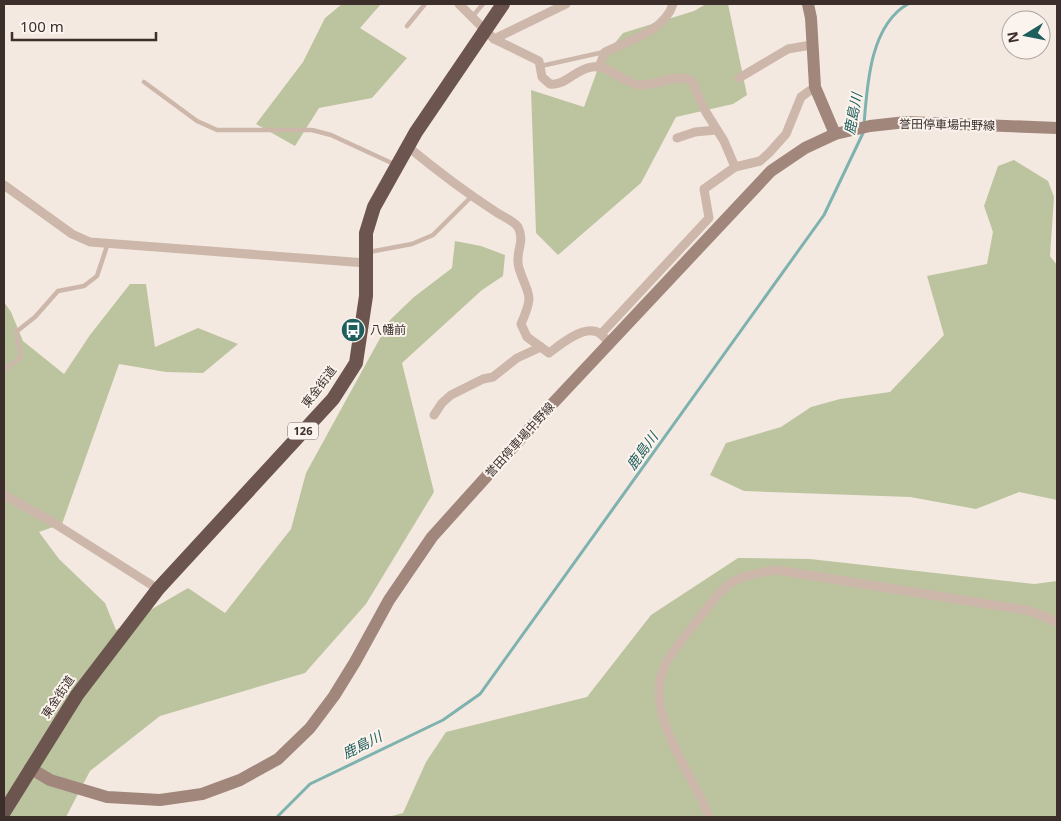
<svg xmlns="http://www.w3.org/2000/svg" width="1061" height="821" viewBox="0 0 1061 821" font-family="'Noto Sans','Noto Sans JP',sans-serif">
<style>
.green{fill:#bcc49f}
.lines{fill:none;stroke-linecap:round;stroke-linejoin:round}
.stream{stroke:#7eb2af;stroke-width:3}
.service{stroke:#cdb7ab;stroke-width:4.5}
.minor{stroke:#cdb7ab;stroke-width:9}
.secondary{stroke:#a1867c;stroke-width:12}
.trunk{stroke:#6c554e;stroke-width:14}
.labels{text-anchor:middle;stroke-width:4;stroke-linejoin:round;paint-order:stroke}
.shield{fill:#fbf3ed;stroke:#756965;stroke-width:1}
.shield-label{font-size:11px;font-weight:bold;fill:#3b2e2b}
.street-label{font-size:12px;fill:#3b2e2b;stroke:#fbf3ed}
.poi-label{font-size:12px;fill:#3b2e2b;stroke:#fbf3ed;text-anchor:start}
.water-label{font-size:14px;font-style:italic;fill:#1e5e5c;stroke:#fbf3ed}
</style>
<rect width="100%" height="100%" fill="#f4e9e0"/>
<g class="green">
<path d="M342,4H381L360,28L407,58L372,98L319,108L295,146L256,124L303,62L325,18Z"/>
<path d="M706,4H728L747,95L733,104L676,117L641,183L558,255L536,233L531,90L584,107L601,60L623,33L694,11Z"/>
<path d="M1014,160L1048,181L1054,197L1050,256L1057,265V500L1019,492L976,509L910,497L744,491L710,475L726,443L781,427L811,407L840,399L890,392L944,335L927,276L987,264L993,232L984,206L998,166Z"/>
<path d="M455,241L481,246L505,255L503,276L482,290L402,363L434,492L366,604L305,673L160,716L90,771L66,817H4V302L11,312L23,341L64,374L90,335L130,284H146L155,347L198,328L238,344L203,373L166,372L119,364L62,524L39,532L59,559L105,603L116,630L188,588L225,613L291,529L306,473L390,320L414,297L452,268Z"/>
<path d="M738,558L810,559L1034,584L1057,581V817H388L403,813L426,762L446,732L587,697L651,615Z"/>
</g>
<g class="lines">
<g class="stream">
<path d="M864,125C867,86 870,25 908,4"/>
<path d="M277,817L310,784L443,720L480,694L824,215L864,131"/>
</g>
<g class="service">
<path d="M472,17L483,4"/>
<path d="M407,26L425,4"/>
<path d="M541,66L604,52"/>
<path d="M144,82L197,121L217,130H312L331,135L396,165"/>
<path d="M369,252L412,244L433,235L472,196"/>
<path d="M4,370L21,357L16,332L35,317L58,291L84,286L97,276L108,243"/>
</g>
<g class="minor">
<path d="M459,4L494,39L539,61L542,77L550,84C566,86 575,69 592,67C609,65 620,80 635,84C654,89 674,71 692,81L704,109L724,141L735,167"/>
<path d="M494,39L566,4"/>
<path d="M599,67L605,52C628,41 665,31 673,4"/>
<path d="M739,78L788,49L811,45"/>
<path d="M677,138L695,132L716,130"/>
<path d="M407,146C436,170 465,192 496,212C502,216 514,221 518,227C526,242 514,253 519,268C528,297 535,292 521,324L527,337L549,353C560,345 579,329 593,331C600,331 605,338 609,343"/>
<path d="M4,185L72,234L90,242L366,263"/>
<path d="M601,334L709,218L704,189L735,167L760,161L769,153L786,134L801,97L815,87"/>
<path d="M434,415L442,403L451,395L483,379L493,377L517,358L541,347"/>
<path d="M4,495L49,520L158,589"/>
<path d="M709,817C693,772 639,710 667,661C675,647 687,634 697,621C726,584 727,577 776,570L1031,611L1057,622"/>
</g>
<g class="secondary">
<path d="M808,4L811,18L815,87L835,134"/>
<path d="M30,768L50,780L107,797L160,800L202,794L240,780L278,759L310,728L334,696L355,662L389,600L432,537L541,416L771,171L805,148L835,134L870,126L906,122L1057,128"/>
</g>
<path class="trunk" d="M4,812L77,695L158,589L333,399L356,363L366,296V233L374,207L416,132L503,4"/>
</g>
<defs>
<g id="bus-disc" transform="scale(1.25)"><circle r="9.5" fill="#1e5e5c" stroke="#fbf3ed"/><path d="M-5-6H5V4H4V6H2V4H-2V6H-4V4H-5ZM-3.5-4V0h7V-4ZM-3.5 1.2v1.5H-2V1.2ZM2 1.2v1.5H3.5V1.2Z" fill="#fff"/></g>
</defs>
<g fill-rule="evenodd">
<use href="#bus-disc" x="353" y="330"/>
</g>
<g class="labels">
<rect class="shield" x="288" y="422.5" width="30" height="17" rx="4"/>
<g class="shield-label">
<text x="303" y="435">126</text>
</g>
<g class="street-label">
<text transform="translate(947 125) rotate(1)" y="4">誉田停車場中野線</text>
<text transform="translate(319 387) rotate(-53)" y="4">東金街道</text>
<text transform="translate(520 440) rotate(-48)" y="4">誉田停車場中野線</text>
<text transform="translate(58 697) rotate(-56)" y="4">東金街道</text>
</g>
<g class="poi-label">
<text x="370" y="334">八幡前</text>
</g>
<g class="water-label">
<text transform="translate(853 114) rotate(-79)" y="5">鹿島川</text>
<text transform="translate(642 451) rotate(-54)" y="5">鹿島川</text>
<text transform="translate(362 745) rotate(-27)" y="5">鹿島川</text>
</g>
</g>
<rect width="1061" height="821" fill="none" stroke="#3b2e2b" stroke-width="10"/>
<g transform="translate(1026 35) rotate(260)"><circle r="24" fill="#fbf3ed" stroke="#aea49f"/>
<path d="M0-4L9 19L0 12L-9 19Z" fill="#1e5e5c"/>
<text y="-8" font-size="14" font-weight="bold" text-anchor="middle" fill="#3b2e2b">N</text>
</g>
<path d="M12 32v8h144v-8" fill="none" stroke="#3b2e2b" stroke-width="2.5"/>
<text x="20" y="32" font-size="15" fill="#3b2e2b" stroke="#fbf3ed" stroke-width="4" paint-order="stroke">100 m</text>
</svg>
